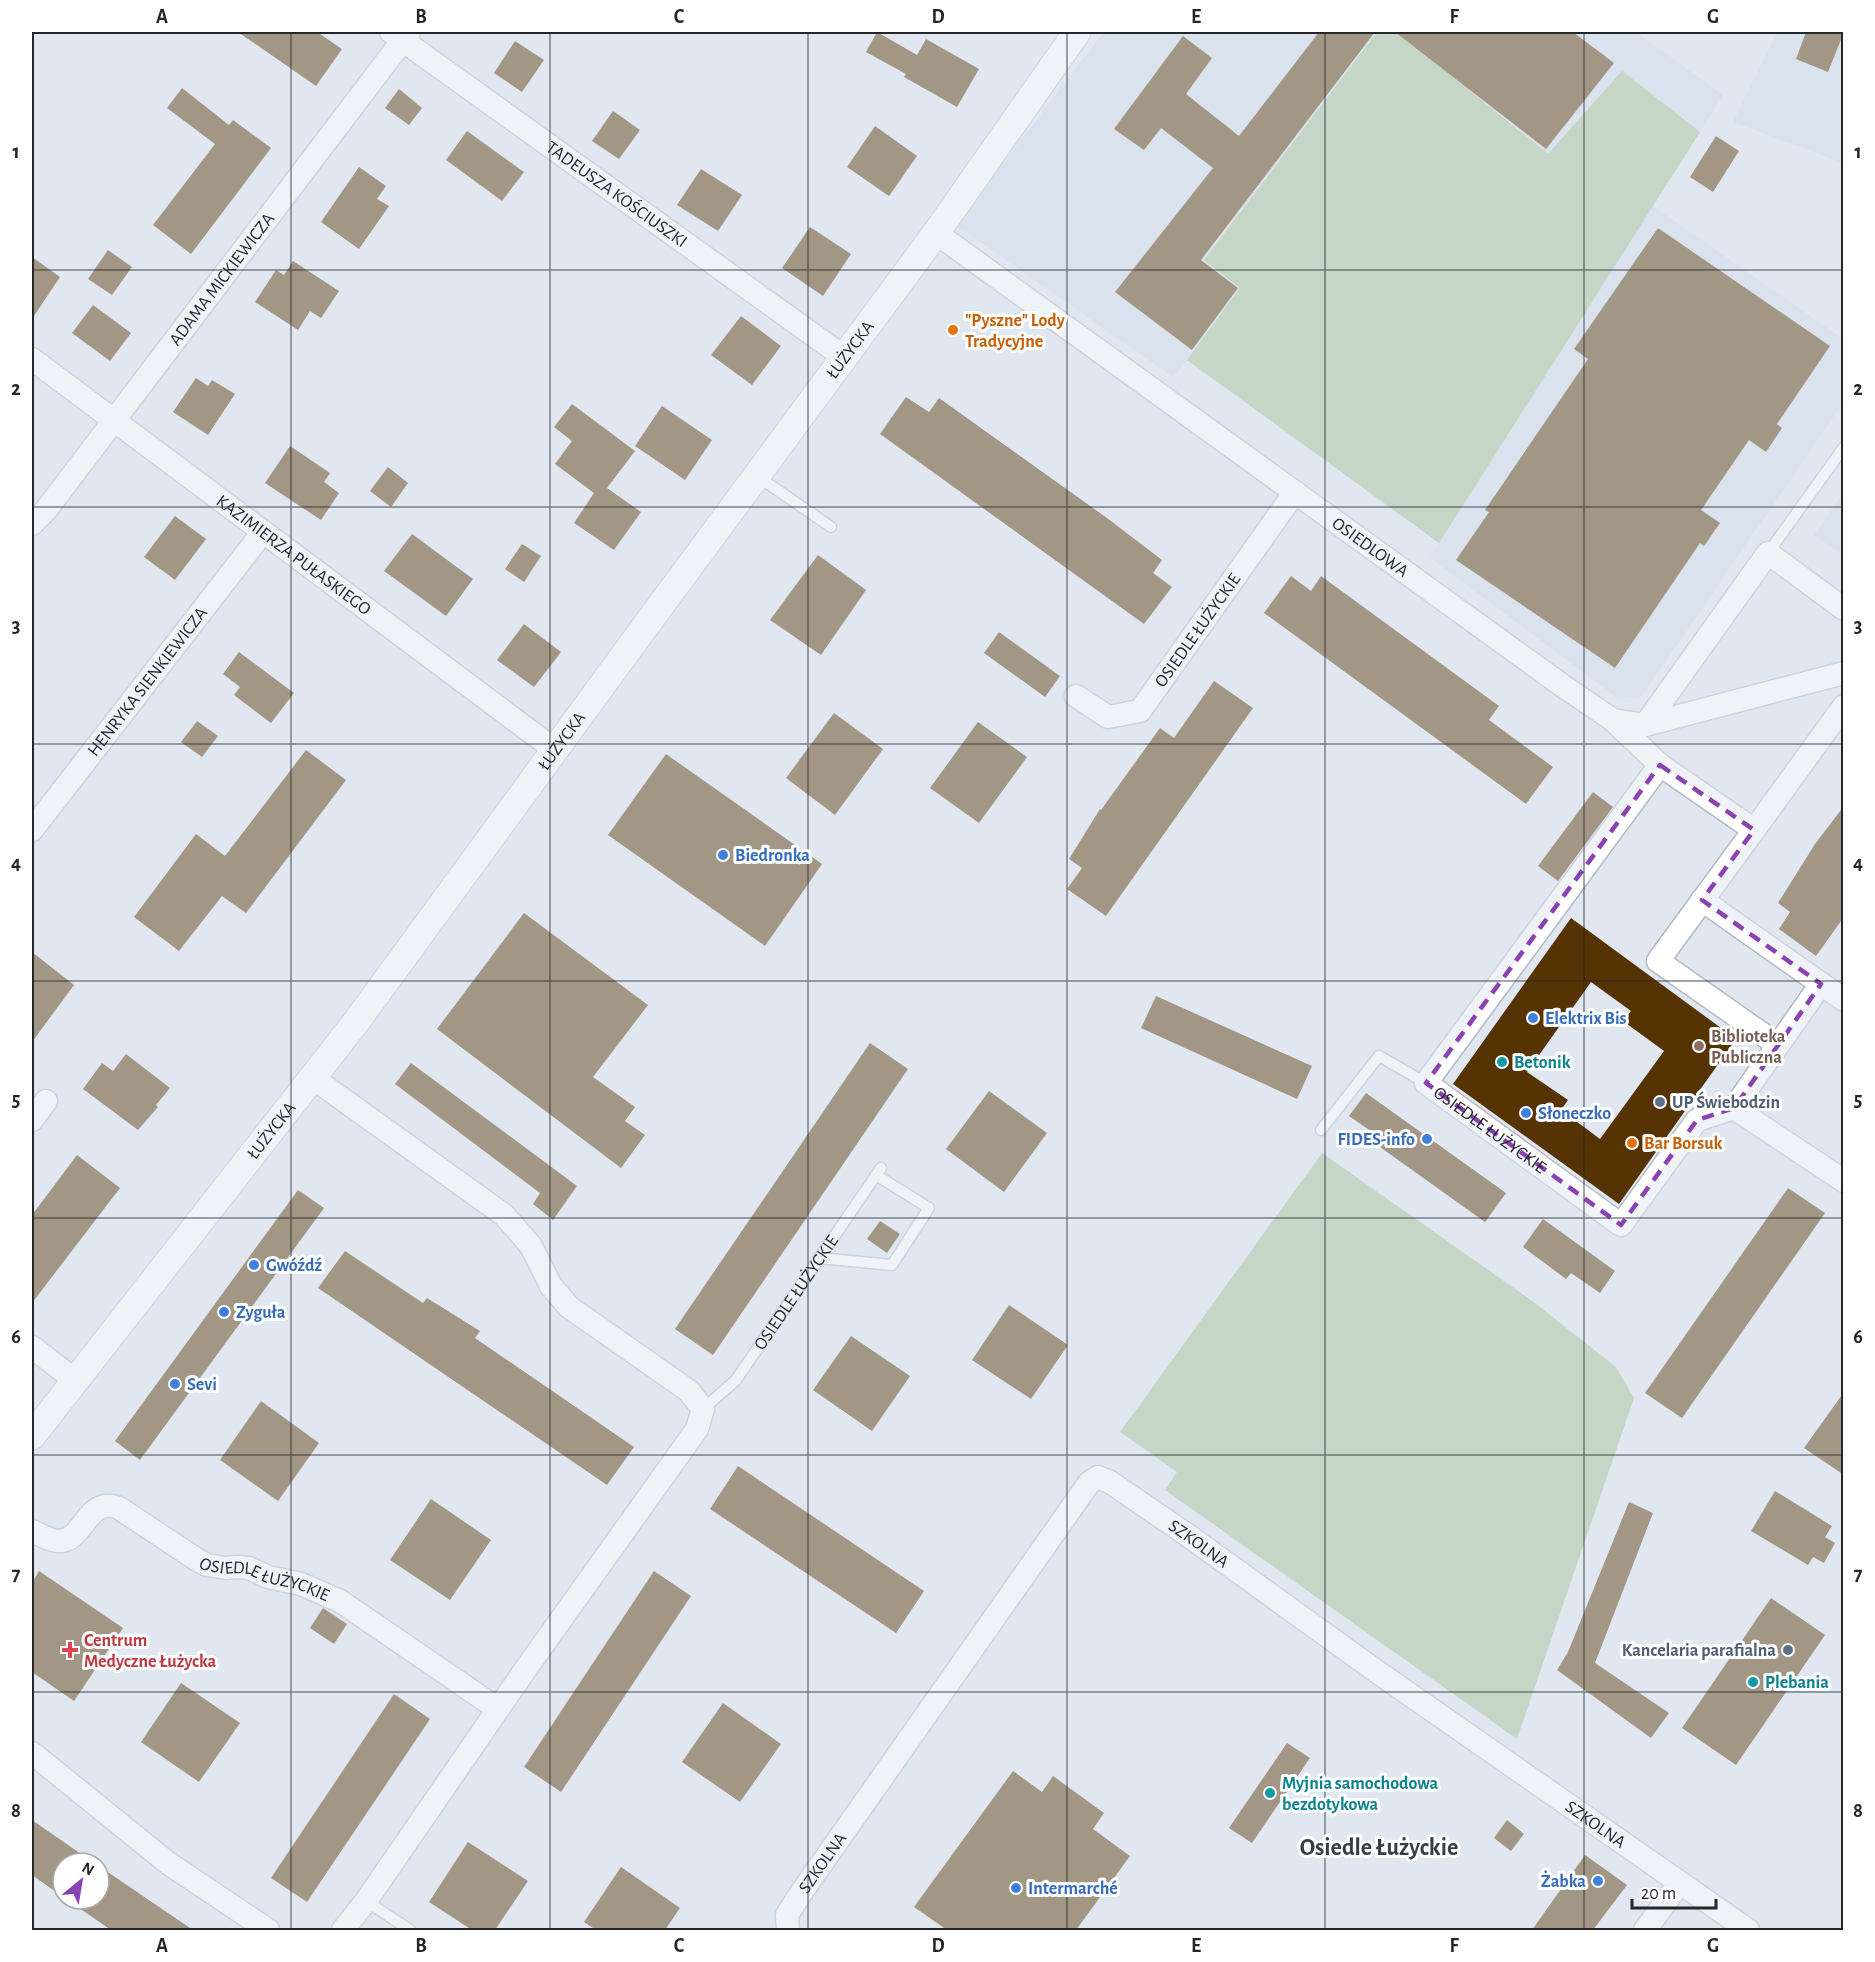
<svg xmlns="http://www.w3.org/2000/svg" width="1875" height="1962" viewBox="0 0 1875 1962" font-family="'Alegreya Sans',sans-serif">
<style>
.built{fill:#d1dbea}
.green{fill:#a2c192}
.building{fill:#563303;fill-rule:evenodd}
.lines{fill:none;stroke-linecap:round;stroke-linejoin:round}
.service-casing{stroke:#b4b9c2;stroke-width:13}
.minor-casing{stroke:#b4b9c2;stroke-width:25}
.tertiary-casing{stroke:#b4b9c2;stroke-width:29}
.service{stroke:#fff;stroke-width:10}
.minor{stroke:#fff;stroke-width:22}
.tertiary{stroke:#fff;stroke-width:27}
.marked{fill:none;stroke:#8a41b3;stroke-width:4.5;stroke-dasharray:12 8;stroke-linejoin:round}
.grid{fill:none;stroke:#242629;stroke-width:1.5;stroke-opacity:0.55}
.food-dot{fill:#e8710a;stroke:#fff;stroke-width:2}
.shop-dot{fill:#3f7fe0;stroke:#fff;stroke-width:2}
.education-dot{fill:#8d6e63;stroke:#fff;stroke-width:2}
.culture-dot{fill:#0f9aa8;stroke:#fff;stroke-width:2}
.service-dot{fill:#5c6f8a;stroke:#fff;stroke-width:2}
.health-dot{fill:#e0444e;stroke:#fff;stroke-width:2}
.labels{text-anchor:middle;stroke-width:6;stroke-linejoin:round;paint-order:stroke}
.street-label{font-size:18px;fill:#242629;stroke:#fff}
.food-label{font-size:18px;font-weight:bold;fill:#c56008;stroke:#fff;text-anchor:start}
.shop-label{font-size:18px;font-weight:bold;fill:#366cbe;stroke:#fff;text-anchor:start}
.education-label{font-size:18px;font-weight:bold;fill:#785e54;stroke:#fff;text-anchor:start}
.culture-label{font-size:18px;font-weight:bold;fill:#0d838f;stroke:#fff;text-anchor:start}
.service-label{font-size:18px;font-weight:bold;fill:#4e5e75;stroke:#fff;text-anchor:start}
.health-label{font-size:18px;font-weight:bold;fill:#be3a42;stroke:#fff;text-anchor:start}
.district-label{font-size:24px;font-weight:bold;fill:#393e45;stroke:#fff}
.neatline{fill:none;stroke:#242629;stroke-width:2}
.grid-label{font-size:20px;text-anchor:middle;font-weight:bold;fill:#242629}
</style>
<rect width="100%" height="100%" fill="#e1e7f0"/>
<g class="built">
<path d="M1104,32H1636L1723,95L1653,206L1843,339V403L1642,696L1619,699L1430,558L1439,543L1188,360L1173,377L956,225Z"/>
<path d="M1777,32H1843V163L1733,122Z"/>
<path d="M1843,493V555L1814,535Z"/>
</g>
<g class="green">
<path d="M1377,32H1397L1548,154L1622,71L1700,132L1439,543L1187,360L1240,288L1204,260Z"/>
<path d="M1322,1153L1531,1300L1616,1367L1634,1398L1517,1739L1165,1490L1177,1472L1120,1432Z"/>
</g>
<g class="building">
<path d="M238,32H317L342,49L316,86Z"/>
<path d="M877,32L917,55L926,39L979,69L957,107L904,77L906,74L866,52Z"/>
<path d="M1319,32H1375L1201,260L1238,288L1192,350L1115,292L1213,168L1161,128L1144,150L1114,129L1183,36L1212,58L1186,94L1239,136Z"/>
<path d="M1395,32H1573L1614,63L1546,149Z"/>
<path d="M1806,32H1844L1828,72L1796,59Z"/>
<path d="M515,41L544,60L522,92L494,73Z"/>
<path d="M182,88L229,125L233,120L271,148L191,254L153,225L215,144L167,108Z"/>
<path d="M399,89L422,108L409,125L385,108Z"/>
<path d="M613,111L640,130L619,159L592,141Z"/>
<path d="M875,126L917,156L889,196L847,167Z"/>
<path d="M467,131L524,172L502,201L446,160Z"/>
<path d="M1716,136L1739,151L1713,192L1690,177Z"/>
<path d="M359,167L386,186L377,199L389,206L359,249L321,222Z"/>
<path d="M701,169L742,195L718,231L677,205Z"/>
<path d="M810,227L851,254L823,296L782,268Z"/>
<path d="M1658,228L1830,346L1777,424L1782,428L1766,452L1749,440L1701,510L1720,523L1704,546L1700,543L1615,668L1456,560L1489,512L1485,510L1588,359L1574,349Z"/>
<path d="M108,250L132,267L112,295L88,279Z"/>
<path d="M32,257L60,277L32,319Z"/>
<path d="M293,261L339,291L321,318L310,311L298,330L255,302L276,270L284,275Z"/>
<path d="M93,305L131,333L110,361L72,333Z"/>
<path d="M741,316L781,346L752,385L711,355Z"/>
<path d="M196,378L208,386L212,380L235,394L208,435L173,412Z"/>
<path d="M906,397L929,412L939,398L1107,518L1162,560L1153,573L1172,587L1144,624L880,434Z"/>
<path d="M572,404L635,451L607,488L641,512L614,550L574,523L594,493L555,464L572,441L554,427Z"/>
<path d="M662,406L712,440L685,480L635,446Z"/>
<path d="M290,446L330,473L324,482L339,493L321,520L265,483Z"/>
<path d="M388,467L408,483L391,507L370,491Z"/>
<path d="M175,516L206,539L175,580L144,557Z"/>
<path d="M412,534L473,579L446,616L384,571Z"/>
<path d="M522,544L541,556L524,582L505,569Z"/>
<path d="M818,555L866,590L821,655L770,620Z"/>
<path d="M1291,576L1311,591L1321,576L1499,706L1489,720L1553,767L1526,804L1264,613Z"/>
<path d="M524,624L561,652L534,687L497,660Z"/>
<path d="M999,632L1060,676L1045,697L984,653Z"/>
<path d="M239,652L294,693L271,723L234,695L240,687L223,674Z"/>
<path d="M1214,681L1253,708L1106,916L1067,889L1082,868L1069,859L1100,809L1101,810L1160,728L1174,738Z"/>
<path d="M834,713L883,749L835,815L786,778Z"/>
<path d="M197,721L218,736L202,757L181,742Z"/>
<path d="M978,722L1027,757L979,823L930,788Z"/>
<path d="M306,750L346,780L246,913L222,896L179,951L134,917L196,834L225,856Z"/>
<path d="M666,754L822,864L765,946L608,835Z"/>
<path d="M1593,792L1613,807L1558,881L1538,866Z"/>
<path d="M1844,806V917L1816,956L1779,929L1790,912L1778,903L1815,844Z"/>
<path d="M524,913L648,1005L593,1077L635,1107L625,1121L645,1135L621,1168L437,1029Z"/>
<path d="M1571,918L1736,1039L1619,1204L1453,1084ZM1591,982L1631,1011L1623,1021L1664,1051L1600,1139L1561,1110L1568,1100L1527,1072Z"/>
<path d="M32,952L74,985L32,1042Z"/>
<path d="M1156,996L1312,1066L1297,1099L1141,1028Z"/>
<path d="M870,1043L908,1069L713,1355L675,1329Z"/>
<path d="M126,1054L170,1088L156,1105L158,1107L138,1130L83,1089L102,1063L113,1071Z"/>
<path d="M411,1063L577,1186L553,1220L533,1204L540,1193L395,1084Z"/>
<path d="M989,1091L1047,1133L1004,1192L946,1149Z"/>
<path d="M1366,1093L1506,1193L1485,1222L1373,1142L1378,1136L1349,1116Z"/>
<path d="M77,1155L120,1188L32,1303V1215Z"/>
<path d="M1788,1188L1825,1213L1682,1418L1645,1393Z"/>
<path d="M298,1190L324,1208L140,1460L115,1441Z"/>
<path d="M1543,1219L1615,1271L1600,1293L1571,1273L1566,1279L1523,1247Z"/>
<path d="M880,1221L900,1234L887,1253L867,1239Z"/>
<path d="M345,1251L423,1303L427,1298L480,1331L475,1338L634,1447L607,1485L318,1288Z"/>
<path d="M1009,1305L1068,1345L1031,1399L972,1360Z"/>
<path d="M851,1336L910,1376L872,1431L813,1390Z"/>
<path d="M1844,1392V1475L1804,1448Z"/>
<path d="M261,1401L319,1443L278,1501L220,1460Z"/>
<path d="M738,1466L924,1591L896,1633L710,1509Z"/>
<path d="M1775,1491L1832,1526L1825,1537L1835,1543L1824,1563L1813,1557L1808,1565L1751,1531Z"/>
<path d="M431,1499L491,1540L450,1600L390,1560Z"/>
<path d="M1629,1502L1653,1513L1595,1663L1669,1713L1651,1738L1557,1670L1568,1652Z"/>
<path d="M39,1571L123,1628L74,1701L32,1672V1583Z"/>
<path d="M654,1571L691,1596L561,1792L524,1767Z"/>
<path d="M1771,1598L1825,1635L1736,1765L1682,1728Z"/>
<path d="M323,1608L347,1624L334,1644L310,1628Z"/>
<path d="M181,1683L240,1723L199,1782L141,1742Z"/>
<path d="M394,1694L430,1719L307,1902L271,1878Z"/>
<path d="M723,1703L781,1744L740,1802L682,1762Z"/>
<path d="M1287,1743L1310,1758L1252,1843L1229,1828Z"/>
<path d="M1013,1771L1042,1792L1053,1776L1104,1813L1093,1829L1130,1856L1076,1930H947L914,1907Z"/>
<path d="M32,1820L94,1863H63V1897L32,1875Z"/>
<path d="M1507,1820L1524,1834L1511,1851L1494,1838Z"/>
<path d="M468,1842L528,1881L495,1930H472L429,1902Z"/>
<path d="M1585,1855L1627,1885L1593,1930H1532Z"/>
<path d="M99,1866L165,1911L193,1930H111L66,1899H99Z"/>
<path d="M621,1867L680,1908L665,1930H596L584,1922Z"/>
</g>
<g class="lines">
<g class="service-casing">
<g id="service">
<path d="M757,476L831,527"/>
<path d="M1768,553L1844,447"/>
<path d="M1321,1130L1379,1056L1426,1083"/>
<path d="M819,1258L892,1265L929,1208L876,1175"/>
<path id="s1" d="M703,1409L736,1380L881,1168"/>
<path d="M366,1901L410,1930"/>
</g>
</g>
<g class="minor-casing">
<g id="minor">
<path id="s2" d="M391,32L844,357"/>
<path id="s3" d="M936,233L1563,686L1613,720L1645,725L1844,673"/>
<path id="s4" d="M32,359L555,750"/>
<path id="s5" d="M32,524L46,510L409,32"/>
<path id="s6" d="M1076,696L1108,717L1140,711L1295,492"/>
<path d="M1613,720L1660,765L1754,830L1844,706"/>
<path d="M1645,725L1768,553L1844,609"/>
<path id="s7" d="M1660,765L1426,1083L1621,1225L1697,1120L1734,1108L1844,1181"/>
<path id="s8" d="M32,830L263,532"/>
<path d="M1754,830L1658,961L1778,1045"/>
<path d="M1702,900L1844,1000"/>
<path d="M313,1078L504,1215L531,1246L551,1286L569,1307L689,1391L703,1409L697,1429L525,1670L366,1901L343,1930"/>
<path d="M1734,1108L1821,984"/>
<path d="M32,1120L46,1101"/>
<path d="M32,1347L76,1381"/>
<path id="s9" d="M32,1531C40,1535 49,1540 58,1541C84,1543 86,1495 119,1508L196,1559L207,1565L226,1568L237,1567L249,1568L268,1577L301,1584L340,1601L498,1709"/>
<path d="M32,1753L168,1863L268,1930"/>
<path id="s10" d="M788,1930L787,1915L801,1893L1089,1483L1098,1477L1110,1482L1186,1534L1376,1671L1748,1930"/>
<path d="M1645,1930L1680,1883"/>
</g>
</g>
<g class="tertiary-casing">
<g id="tertiary">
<path id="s11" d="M32,1436L356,1022L633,643L936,233L1077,32"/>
</g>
</g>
<use href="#service" class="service"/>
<use href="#minor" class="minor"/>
<use href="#tertiary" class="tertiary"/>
</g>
<path d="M0 0H1875V1962H0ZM1660,765L1754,830L1702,900L1821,984L1734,1108L1697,1120L1621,1225L1426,1083Z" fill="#e1e7f0" fill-opacity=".55" fill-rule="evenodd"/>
<path class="marked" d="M1660,765L1754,830L1702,900L1821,984L1734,1108L1697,1120L1621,1225L1426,1083Z"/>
<path class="grid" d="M291,32V1930M550,32V1930M808,32V1930M1067,32V1930M1325,32V1930M1584,32V1930M32,270H1844M32,507H1844M32,744H1844M32,981H1844M32,1218H1844M32,1455H1844M32,1692H1844"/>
<g class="food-dot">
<circle cx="953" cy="330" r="6"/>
<circle cx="1632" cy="1143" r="6"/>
</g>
<g class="shop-dot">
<circle cx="723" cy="855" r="6"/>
<circle cx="1533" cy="1018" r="6"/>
<circle cx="1526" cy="1113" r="6"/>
<circle cx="1427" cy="1139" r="6"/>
<circle cx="254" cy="1265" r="6"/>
<circle cx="224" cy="1312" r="6"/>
<circle cx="175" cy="1384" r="6"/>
<circle cx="1598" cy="1881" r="6"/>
<circle cx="1016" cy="1888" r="6"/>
</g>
<circle class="education-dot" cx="1699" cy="1046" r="6"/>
<g class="culture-dot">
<circle cx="1502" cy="1062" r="6"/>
<circle cx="1753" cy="1682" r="6"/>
<circle cx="1270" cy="1793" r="6"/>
</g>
<g class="service-dot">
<circle cx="1660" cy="1102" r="6"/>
<circle cx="1788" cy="1650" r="6"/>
</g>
<path class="health-dot" d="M67 1641h6v6h6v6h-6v6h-6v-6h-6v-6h6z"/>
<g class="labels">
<g class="street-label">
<text dy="6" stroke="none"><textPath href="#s2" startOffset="278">TADEUSZA KOŚCIUSZKI</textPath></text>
<text dy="6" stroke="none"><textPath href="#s5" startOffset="310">ADAMA MICKIEWICZA</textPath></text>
<text dy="6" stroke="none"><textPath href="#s11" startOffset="1360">ŁUŻYCKA</textPath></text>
<text dy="6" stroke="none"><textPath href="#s3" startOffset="536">OSIEDLOWA</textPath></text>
<text dy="6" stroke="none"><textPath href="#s4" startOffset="327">KAZIMIERZA PUŁASKIEGO</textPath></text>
<text dy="6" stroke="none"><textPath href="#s6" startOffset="170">OSIEDLE ŁUŻYCKIE</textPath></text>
<text dy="6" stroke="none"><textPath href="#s8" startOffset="188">HENRYKA SIENKIEWICZA</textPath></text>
<text dy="6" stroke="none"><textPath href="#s11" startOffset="874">ŁUŻYCKA</textPath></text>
<text dy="6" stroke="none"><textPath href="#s11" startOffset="388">ŁUŻYCKA</textPath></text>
<text dy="6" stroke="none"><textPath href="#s7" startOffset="474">OSIEDLE ŁUŻYCKIE</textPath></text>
<text dy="6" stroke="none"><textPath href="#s1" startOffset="150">OSIEDLE ŁUŻYCKIE</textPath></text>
<text dy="6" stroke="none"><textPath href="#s10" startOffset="674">SZKOLNA</textPath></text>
<text dy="6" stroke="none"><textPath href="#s9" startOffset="268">OSIEDLE ŁUŻYCKIE</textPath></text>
<text dy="6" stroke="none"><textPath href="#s10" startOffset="1160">SZKOLNA</textPath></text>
<text dy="6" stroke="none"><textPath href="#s10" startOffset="78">SZKOLNA</textPath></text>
</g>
<g class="food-label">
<text x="965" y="326">"Pyszne" Lody<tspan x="965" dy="21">Tradycyjne</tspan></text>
<text x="1644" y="1149">Bar Borsuk</text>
</g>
<g class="shop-label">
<text x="735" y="861">Biedronka</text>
<text x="1545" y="1024">Elektrix Bis</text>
<text x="1538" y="1119">Słoneczko</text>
<text x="1415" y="1145" text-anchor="end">FIDES-info</text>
<text x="266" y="1271">Gwóźdź</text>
<text x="236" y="1318">Zyguła</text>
<text x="187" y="1390">Sevi</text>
<text x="1586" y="1887" text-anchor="end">Żabka</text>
<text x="1028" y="1894">Intermarché</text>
</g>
<g class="education-label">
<text x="1711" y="1042">Biblioteka<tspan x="1711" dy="21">Publiczna</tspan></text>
</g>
<g class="culture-label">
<text x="1514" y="1068">Betonik</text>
<text x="1765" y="1688">Plebania</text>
<text x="1282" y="1789">Myjnia samochodowa<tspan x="1282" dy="21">bezdotykowa</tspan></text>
</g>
<g class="service-label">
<text x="1672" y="1108">UP Świebodzin</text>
<text x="1776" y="1656" text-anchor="end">Kancelaria parafialna</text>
</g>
<g class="health-label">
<text x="84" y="1646">Centrum<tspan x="84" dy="21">Medyczne Łużycka</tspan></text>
</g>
<g class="district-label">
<text x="1379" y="1855">Osiedle Łużyckie</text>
</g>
</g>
<rect width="1875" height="1962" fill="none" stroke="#ffffff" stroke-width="66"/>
<g transform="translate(81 1881) rotate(30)"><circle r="28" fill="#ffffff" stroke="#a7a8a9" stroke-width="1.5"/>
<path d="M0-4.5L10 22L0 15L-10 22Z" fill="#8a41b3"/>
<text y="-9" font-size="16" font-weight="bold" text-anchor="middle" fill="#242629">N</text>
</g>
<path d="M1632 1899v9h84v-9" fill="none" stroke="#242629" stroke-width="3"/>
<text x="1641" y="1899" font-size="18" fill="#242629" stroke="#ffffff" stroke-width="4.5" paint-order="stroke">20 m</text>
<rect x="33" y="33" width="1809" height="1896" class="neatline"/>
<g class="grid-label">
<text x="162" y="23">A</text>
<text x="421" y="23">B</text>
<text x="679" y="23">C</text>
<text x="938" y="23">D</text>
<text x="1196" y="23">E</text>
<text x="1454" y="23">F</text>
<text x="1713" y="23">G</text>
<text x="16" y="158">1</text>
<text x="1858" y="158">1</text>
<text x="16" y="395">2</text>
<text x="1858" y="395">2</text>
<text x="16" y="632">3</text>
<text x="1858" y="632">3</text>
<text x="16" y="869">4</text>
<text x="1858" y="869">4</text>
<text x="16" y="1106">5</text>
<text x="1858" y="1106">5</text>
<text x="16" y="1343">6</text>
<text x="1858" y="1343">6</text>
<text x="16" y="1580">7</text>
<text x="1858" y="1580">7</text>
<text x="16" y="1817">8</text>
<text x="1858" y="1817">8</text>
<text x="162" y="1952">A</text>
<text x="421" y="1952">B</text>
<text x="679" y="1952">C</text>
<text x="938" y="1952">D</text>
<text x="1196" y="1952">E</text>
<text x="1454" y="1952">F</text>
<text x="1713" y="1952">G</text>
</g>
</svg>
